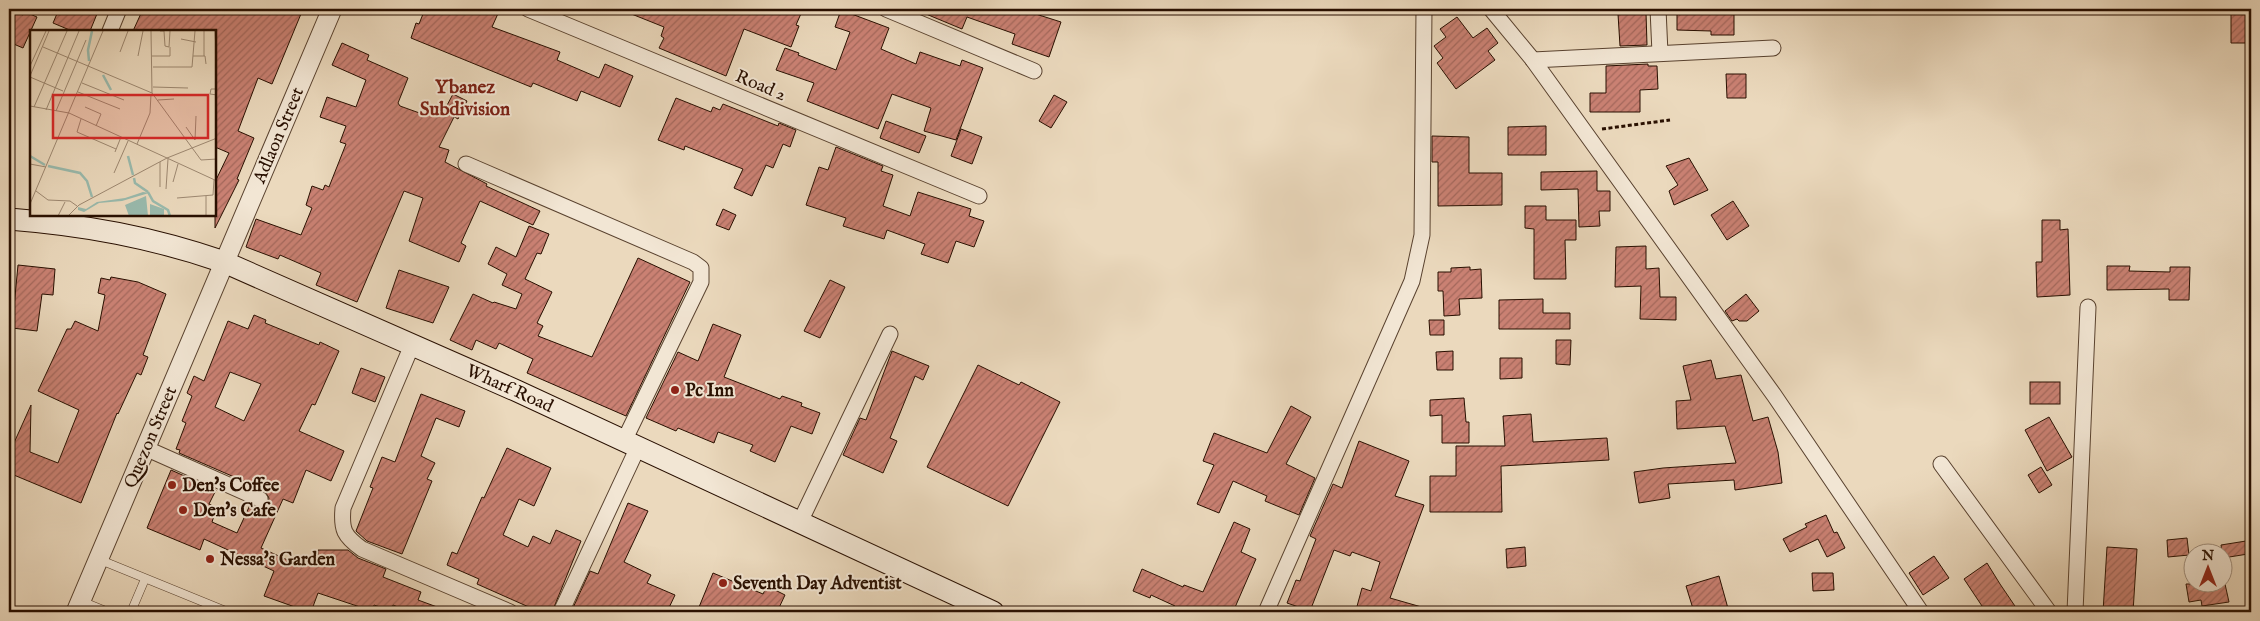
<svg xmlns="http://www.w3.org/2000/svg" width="2260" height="621" viewBox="0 0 2260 621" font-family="'IM FELL English',serif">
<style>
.building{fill:url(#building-hatch);stroke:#280f00;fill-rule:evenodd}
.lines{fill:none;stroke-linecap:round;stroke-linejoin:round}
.service-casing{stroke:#59422f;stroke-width:9}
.minor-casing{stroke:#59422f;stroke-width:17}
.tertiary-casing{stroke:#59422f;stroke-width:21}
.secondary-casing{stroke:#280f00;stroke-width:23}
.path{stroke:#280f00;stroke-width:3;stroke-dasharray:4 2.5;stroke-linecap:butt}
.service{stroke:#f2e6d4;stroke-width:8}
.minor{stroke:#f2e6d4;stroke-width:15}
.tertiary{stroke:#f2e6d4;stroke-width:19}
.secondary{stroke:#f2e6d4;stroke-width:21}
.poi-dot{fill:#8f2418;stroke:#f2e6d4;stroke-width:2}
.labels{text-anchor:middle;stroke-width:4;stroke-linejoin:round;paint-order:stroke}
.street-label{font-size:18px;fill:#280f00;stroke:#f2e6d4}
.poi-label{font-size:18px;font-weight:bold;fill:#280f00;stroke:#f2e6d4;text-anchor:start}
.neighbourhood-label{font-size:19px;font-weight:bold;fill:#7a1f14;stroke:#f2e6d4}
.inset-river{fill:none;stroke:#99baad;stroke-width:2.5}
.inset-road{fill:none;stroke:#9d8871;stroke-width:1}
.view{fill:#d62828;fill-opacity:0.15;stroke:#d62828;stroke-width:2.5}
.inset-edge{fill:none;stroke:#280f00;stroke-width:2.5}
</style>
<defs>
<pattern id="building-hatch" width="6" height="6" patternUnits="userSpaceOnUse" patternTransform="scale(1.25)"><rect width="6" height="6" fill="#ca8173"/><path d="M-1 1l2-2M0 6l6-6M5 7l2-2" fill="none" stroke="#a4685c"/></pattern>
</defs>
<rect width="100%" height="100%" fill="#ebd9bd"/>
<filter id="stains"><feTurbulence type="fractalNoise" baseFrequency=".004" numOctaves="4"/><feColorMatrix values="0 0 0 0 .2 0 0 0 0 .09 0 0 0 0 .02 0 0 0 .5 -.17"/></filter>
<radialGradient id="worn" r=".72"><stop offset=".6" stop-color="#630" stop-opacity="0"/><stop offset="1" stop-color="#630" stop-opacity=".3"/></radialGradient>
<g class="building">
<path d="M9,9L23,15L25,12L37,17L23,48L9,42Z"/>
<path d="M59,9H99L90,31H72L53,23Z"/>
<path d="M143,9H303L272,84L258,78L238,131L254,138L237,179L239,180L215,228V182L229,153L215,147V31H133Z"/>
<path d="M425,9H500L492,27L560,52L557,60L599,78L605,64L633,76L620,107L581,91L577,101L533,83L531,87L411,38L416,23L419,24Z"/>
<path d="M619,9H803L796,25L799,26L791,47L744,29L726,76L659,48L664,38L661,36L664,27Z"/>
<path d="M914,9H1020L1061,22L1049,57L1012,44L1015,34L967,17L962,29Z"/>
<path d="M1677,9H1702V12H1734V35H1711V31L1677,30Z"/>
<path d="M2231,9H2248V23H2251V43H2231Z"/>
<path d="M841,10L889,28L881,49L916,64L920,52L960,66L962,60L983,68L956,140L924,131L931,108L892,94L878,129L807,101L814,83L776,70L785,48L799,53L798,55L836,70L850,32L835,27Z"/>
<path d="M1646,13L1647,45L1620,46L1618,14Z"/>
<path d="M1457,17L1473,38L1487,28L1498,43L1488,51L1495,60L1456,89L1437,63L1443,58L1434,46L1446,37L1440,29Z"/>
<path d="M342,43L369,55L367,60L408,78L398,103L400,106L425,115L429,106L454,117L439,147L449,150L445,162L487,184L486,186L540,211L533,225L480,201L461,243L466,246L459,262L409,241L423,198L404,191L357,302L316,285L321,273L280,255L278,259L246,247L256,219L301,235L312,208L306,205L312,186L323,190L325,185L329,187L346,144L340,142L346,126L320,117L327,97L356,107L366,80L332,65Z"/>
<path d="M1648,64V66H1657L1658,89L1640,90V112H1590V93H1606V66Z"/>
<path d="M1726,74H1746V98H1727Z"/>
<path d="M453,94L467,101L458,119L444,111Z"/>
<path d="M1054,95L1067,102L1051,128L1039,121Z"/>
<path d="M676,98L711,112L713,107L720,110L723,104L778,126L779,123L796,130L790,147L783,144L773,168L766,165L752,196L734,188L743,169L685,146L684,150L658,140Z"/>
<path d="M886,121L926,136L919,153L880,138Z"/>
<path d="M1546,126V155H1508V127Z"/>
<path d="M961,129L982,137L972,164L951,156Z"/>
<path d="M1432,136L1469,137V173H1502V205L1438,206V162H1432Z"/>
<path d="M836,147L883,166L881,171L893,175L883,206L910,216L918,192L971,209L969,216L984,221L974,247L956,241L948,263L921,254L925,244L887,230L884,239L843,226L846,218L806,205L819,167L828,170Z"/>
<path d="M1689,158L1708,190L1674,205L1669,191L1678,185L1666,166Z"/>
<path d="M1597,171V191H1610V211H1599L1600,226L1579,227L1578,189L1541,190V172Z"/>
<path d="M1733,201L1749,226L1727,240L1711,215Z"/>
<path d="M1525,206H1546V220H1576V240H1565L1566,279H1534V229L1525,228Z"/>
<path d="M723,209L736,215L729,230L716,225Z"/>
<path d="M2042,220H2060V230L2068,229L2070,295L2037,297L2036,262H2042Z"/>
<path d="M529,226L549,234L541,254L537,253L525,279L552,292L537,323L543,326L538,336L592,357L638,258L690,282L626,416L527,373L533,359L499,343L496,349L476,340L472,350L450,340L473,294L493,303L494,302L516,309L522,294L502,285L507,274L488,264L496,247L516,257Z"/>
<path d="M1646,246V269L1659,268L1660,297H1676V320L1640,319L1641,286L1615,287L1616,247Z"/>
<path d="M18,265L55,269L53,295L42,294L37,331L12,328Z"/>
<path d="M2107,266H2130L2129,271L2170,272V267H2190L2189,300H2169V289L2107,290Z"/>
<path d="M1470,267V270L1481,269L1482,298L1459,299L1460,315L1444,316L1443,291H1438V272H1451V268Z"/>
<path d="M399,270L449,287L433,323L386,308Z"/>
<path d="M111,277L138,282L166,294L143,355L148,357L141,375L137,373L118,414L117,413L81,503L9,473V454L31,405L30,452L58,463L79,410L38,391L67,329H71L75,321L98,331L105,295L98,293L101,278L110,280Z"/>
<path d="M830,280L845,287L820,338L804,331Z"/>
<path d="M1746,294L1759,311L1747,321H1739L1737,319L1732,321L1725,311Z"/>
<path d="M1543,299V313H1570V329H1499V300Z"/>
<path d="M254,315L266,320L265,323L319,345L320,342L339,351L315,405L312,404L299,431L344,451L331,481L306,470L293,503L283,499L261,548L292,562L294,556L318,563V550H348L358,558L386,569L383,577L421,592L418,600L448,611L447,612H410L393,605L391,611L374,605L372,611L318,593L311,612H309L264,596L274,571L204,539L200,550L147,528L171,470L216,490L209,504L213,506L209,514L214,516L212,522L237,533L250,505L260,508L268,503L269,498L264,490L179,453L180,450L176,449L186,423L182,421L192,396L187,393L194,376L204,381L228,321L248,329ZM230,372L261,384L244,421L215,407Z"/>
<path d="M1429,320H1444V335H1430Z"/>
<path d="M713,324L741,335L724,377L780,399L782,396L802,403L801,406L820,413L812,434L791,426L775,462L750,451L753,445L718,432L714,443L678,428L676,431L646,418L678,352L698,361Z"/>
<path d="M1556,340H1571L1570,365L1556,364Z"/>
<path d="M892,351L929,366L923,380L915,376L890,438L897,441L883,473L843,455L860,418L866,420Z"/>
<path d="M1453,351V370H1437L1436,352Z"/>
<path d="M1500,358H1522V378L1500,379Z"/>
<path d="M1711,360L1716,379L1741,375L1753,421L1768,417L1778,452L1782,483L1735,490L1734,480L1668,484L1670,498L1639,503L1634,472L1663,468L1736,463L1725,426L1677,429L1676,401L1691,400L1683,366Z"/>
<path d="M978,365L1019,385L1021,382L1060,402L1008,506L927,467Z"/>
<path d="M361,368L385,377L375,402L352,393Z"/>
<rect x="2030" y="382" width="30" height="22"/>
<path d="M421,394L465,411L459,427L436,418L421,456L435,463L427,479L432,481L402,554L367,541L356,531L373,488L370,487L382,457L395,462Z"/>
<path d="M1464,398L1466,422H1469V443H1442V415L1430,416V400Z"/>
<path d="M1291,406L1311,417L1286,464L1315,478L1299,515L1265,501L1267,496L1233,481L1219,513L1197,504L1214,465L1203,461L1214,433L1267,453Z"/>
<path d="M1531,414L1533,442L1607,438L1609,460L1501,466L1502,512H1430V476H1456V446H1505L1503,416Z"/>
<path d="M2049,417L2072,457L2047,471L2025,430Z"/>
<path d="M1359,441L1409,461L1395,496L1424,505L1390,598L1425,608L1424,612H1365L1356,610L1362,588L1371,591L1380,562L1352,552L1350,556L1334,550L1310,611L1287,603L1296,580L1300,581L1316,539L1310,536L1333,484L1342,488Z"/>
<path d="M507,448L551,468L534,506L519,499L503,535L528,547L533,536L550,544L556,530L581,541L552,612H540L477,584L479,579L447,565L452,552L457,554L482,497L484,498Z"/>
<path d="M2041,467L2052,485L2039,493L2028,475Z"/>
<path d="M628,503L648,511L624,562L651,575L647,583L675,595L667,612H571L590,571L598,574Z"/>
<path d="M1826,515L1834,533L1837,532L1845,548L1827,557L1818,539L1790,552L1783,539L1807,527L1805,524Z"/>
<path d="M1234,522L1250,529L1241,552L1256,559L1233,612H1173L1175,606L1151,595L1150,598L1133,591L1142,569L1183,587L1184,585L1203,592Z"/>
<path d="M2187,538L2189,555L2168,557L2167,540Z"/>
<path d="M2246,541L2248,554L2223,558L2221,545Z"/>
<path d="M1525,547L1526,566L1507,568L1506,549Z"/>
<path d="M2107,547L2137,549L2133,612H2103Z"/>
<path d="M1934,556L1949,578L1923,595L1909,573Z"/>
<path d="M1987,563L2000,584L2019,612H1986L1964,579Z"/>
<path d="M713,573L763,594L767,586L785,595L777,612H697Z"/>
<path d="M1812,573H1833L1834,590L1813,591Z"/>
<path d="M1719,576L1729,612H1694L1686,586Z"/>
<path d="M2186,584H2225L2229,602L2202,606L2201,600L2189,602Z"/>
</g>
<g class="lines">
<g class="service-casing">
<g id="service">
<path d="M98,559L228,612"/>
<path d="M81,601L108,612"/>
<path d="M131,612L145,579"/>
</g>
</g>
<g class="minor-casing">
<g id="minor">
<path d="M528,9L979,196"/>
<path d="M886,9L1034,71"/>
<path d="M1491,9L1533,60L1774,395L1921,612"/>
<path d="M1658,9L1660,53"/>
<path d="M110,31L119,9"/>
<path d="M1533,60L1773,48"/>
<path d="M466,164L693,262L701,268V282L624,441"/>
<path d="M412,345L343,508C341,530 344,536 362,549L510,612"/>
<path d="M145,448L260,499"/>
<path d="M1941,464L2049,612"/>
<path d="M800,522L890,334"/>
<path d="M561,612L638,447"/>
<path d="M1266,612L1412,281L1422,235L1424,9"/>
<path d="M2075,612L2088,307"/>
</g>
</g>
<g class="tertiary-casing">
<path id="tertiary" d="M76,612L332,9"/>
</g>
<g class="secondary-casing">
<path id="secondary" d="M9,219C85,225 151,237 224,262L517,391L993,612"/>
</g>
<path class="path" d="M1602,129L1670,120"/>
<use href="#service" class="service"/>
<use href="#minor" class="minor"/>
<use href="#tertiary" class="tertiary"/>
<use href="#secondary" class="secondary"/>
</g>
<g class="poi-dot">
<circle cx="675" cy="390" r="5"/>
<circle cx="172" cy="485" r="5"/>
<circle cx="183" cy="510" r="5"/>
<circle cx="210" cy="559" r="5"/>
<circle cx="723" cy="583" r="5"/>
</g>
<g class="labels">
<g class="street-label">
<text transform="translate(761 85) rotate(23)" y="6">Road 2</text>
<text transform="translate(278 135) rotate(-67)" y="6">Adlaon Street</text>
<text transform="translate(510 388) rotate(24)" y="6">Wharf Road</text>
<text transform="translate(150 437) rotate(-67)" y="6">Quezon Street</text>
</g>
<g class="poi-label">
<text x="685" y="396">Pc Inn</text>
<text x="182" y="491">Den's Coffee</text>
<text x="193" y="516">Den's Cafe</text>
<text x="220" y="565">Nessa's Garden</text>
<text x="733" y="589">Seventh Day Adventist</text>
</g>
<g class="neighbourhood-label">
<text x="465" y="93">Ybanez<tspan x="465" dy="22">Subdivision</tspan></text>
</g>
</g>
<g transform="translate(30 30)">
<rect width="186" height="186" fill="#ebd9bd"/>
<path d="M113,162L119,163L92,171L69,173L54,182L48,180V177L56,179L67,172L95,168ZM116,166L118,186H99L95,175ZM120,174L134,179V186H120Z" fill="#99baad"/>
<path class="inset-river" d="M59,31L58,20L62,1M73,45L81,60M0,126L15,135M98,126L103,145M18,136L50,143L57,151L62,167M104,148L105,153L118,162M118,162L123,171L138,180L140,186"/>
<path class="inset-road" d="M121,1L122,63L171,130L187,129M130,1H134L135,16L139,17L140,1M174,1V26M185,1L186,22M151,9L166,12M13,17L122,63M90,22L98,1M108,26L113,1M122,26H140V17M163,26H175L176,34M0,36L16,1M123,37H162L165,1M0,46L19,1M0,47L33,61M52,53L94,70M123,57L158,58M187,59H181L180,64L187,65M48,62L90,79M128,70L144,69M0,76L39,83L187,151M4,77L37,1M55,77L71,84L66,96M16,80L49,1M26,81L56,10M51,89L47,102L86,119M156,97L165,110L166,86M107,114L120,83L121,64M85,122L91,107M0,134L16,137M84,143L98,111M143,152L148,134M130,157V132M136,159L138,129M6,161L18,170L40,171L47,176M176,166V186M147,168L183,165L184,150M0,174L73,1M28,186L35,172M38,186L49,175L137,128L187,108"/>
<path class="view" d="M23,65H178V108H23Z"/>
<rect width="186" height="186" class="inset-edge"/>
</g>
<rect width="2260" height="621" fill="none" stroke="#ebd9bd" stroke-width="30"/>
<rect x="10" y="10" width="2240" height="601" fill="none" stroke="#280f00" stroke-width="2.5"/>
<rect x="15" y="15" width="2230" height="591" fill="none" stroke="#280f00"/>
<g transform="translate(2208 568)"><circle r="24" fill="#f2e6d4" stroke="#a1907f"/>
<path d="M0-4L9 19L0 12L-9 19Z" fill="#8f2418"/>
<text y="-8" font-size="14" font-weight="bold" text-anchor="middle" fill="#280f00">N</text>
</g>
<rect width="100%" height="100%" filter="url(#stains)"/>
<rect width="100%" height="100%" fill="url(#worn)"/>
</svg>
